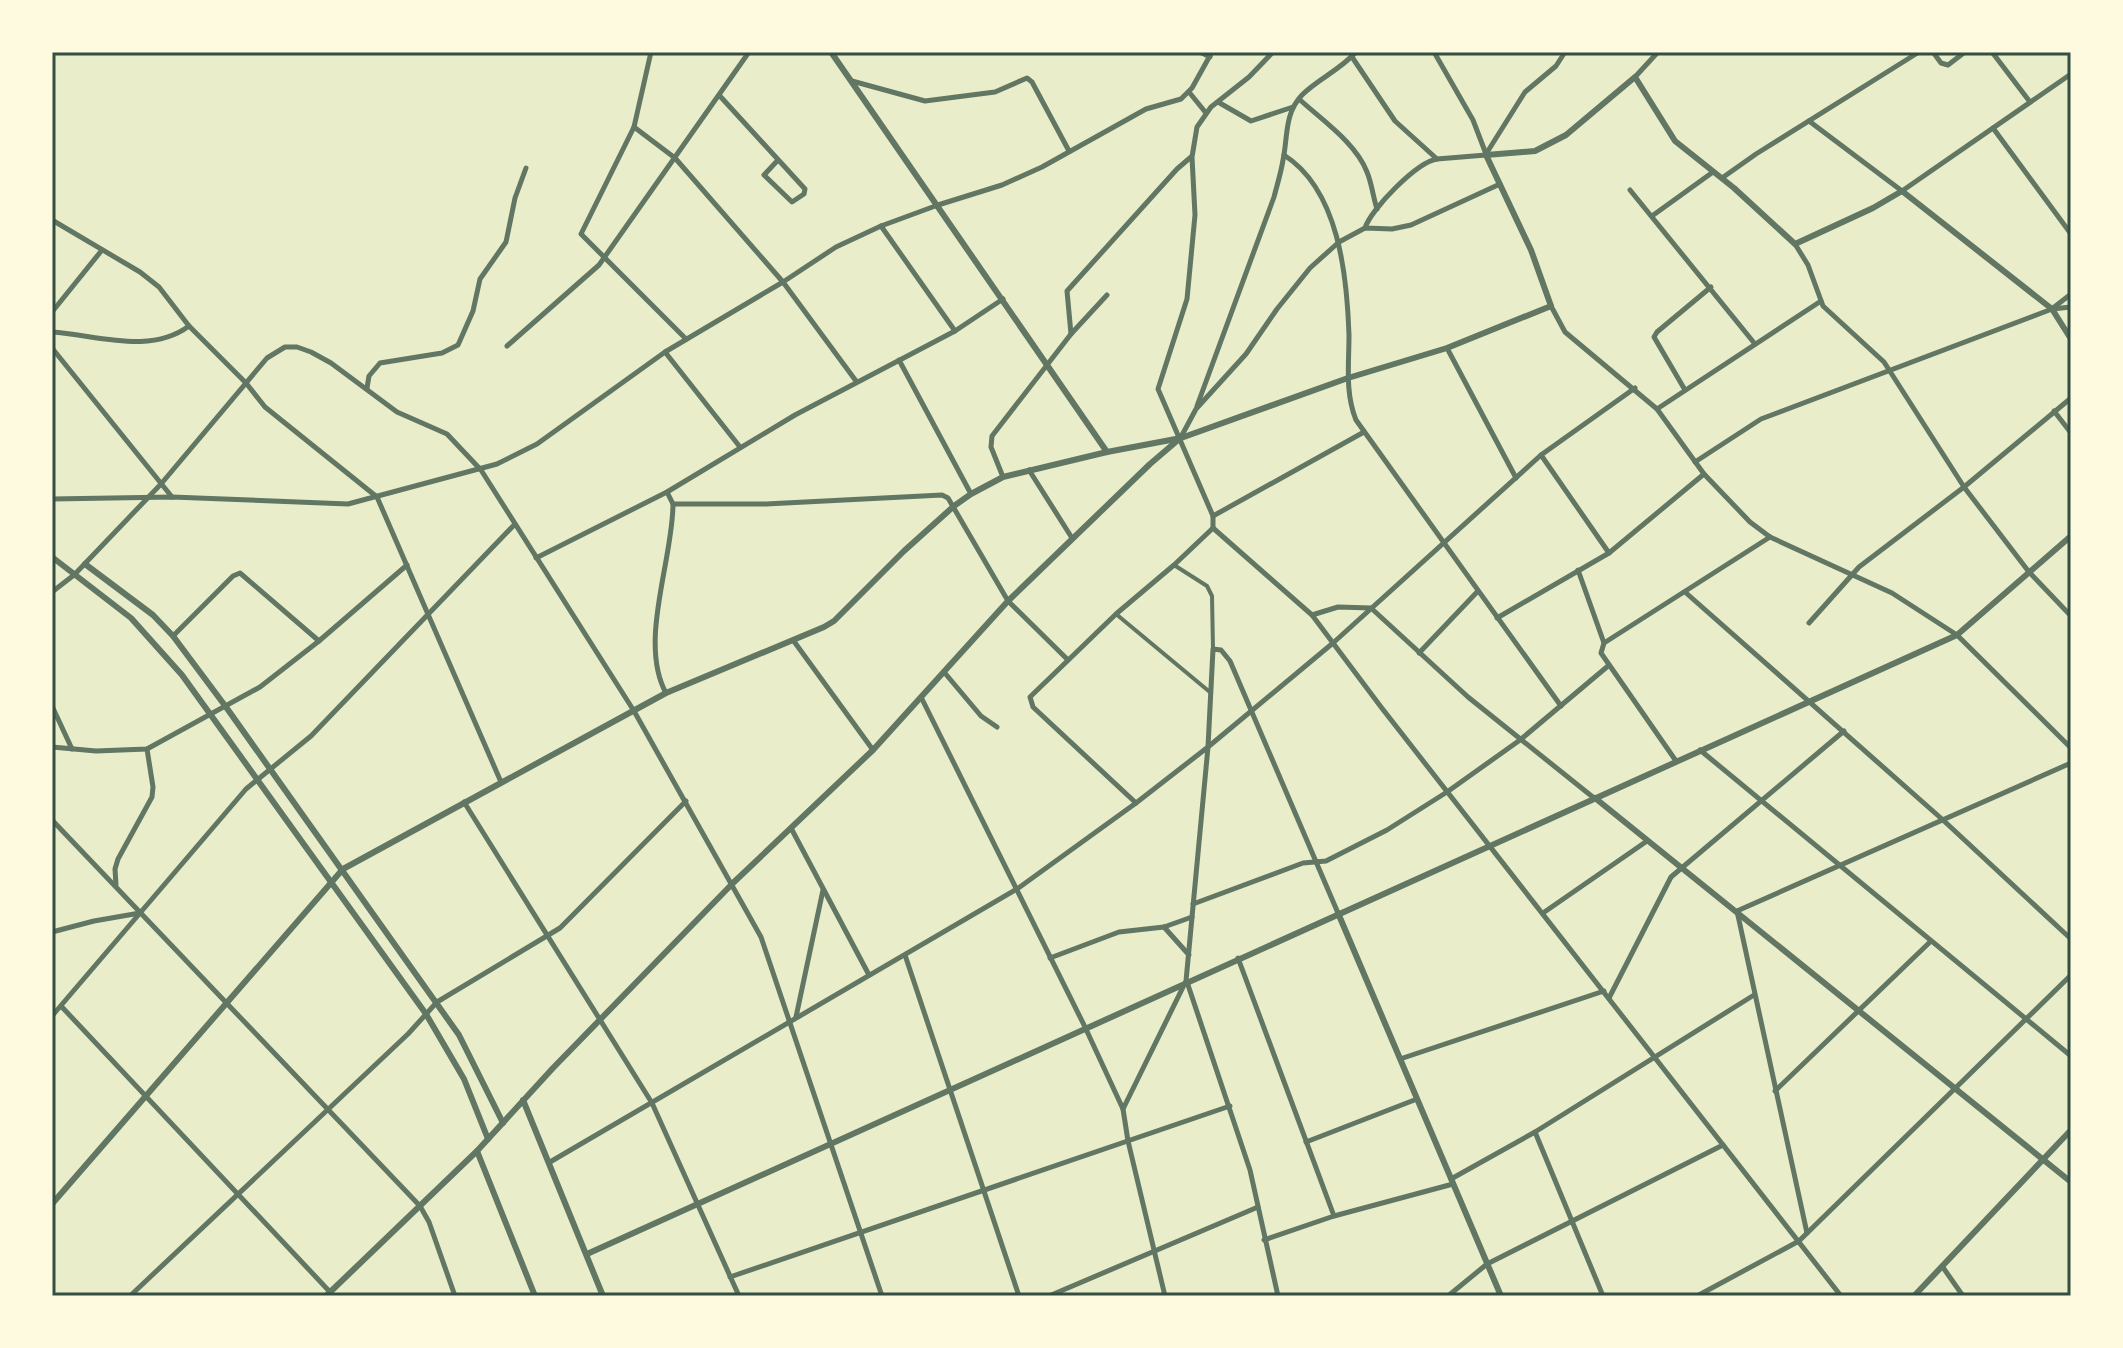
<svg xmlns="http://www.w3.org/2000/svg" width="2123" height="1348" viewBox="0 0 2123 1348" font-family="'Times New Roman',serif">
<style>
.lines{fill:none;stroke-linecap:round;stroke-linejoin:round}
.pedestrian{stroke:#617663;stroke-width:4}
.minor{stroke:#617663;stroke-width:5}
.tertiary{stroke:#617663;stroke-width:6}
.neatline{fill:none;stroke:#344e41;stroke-width:3}
</style>
<rect width="100%" height="100%" fill="#e9edc9"/>
<g class="lines">
<g class="pedestrian">
<path d="M1174,565L1207,586L1212,596L1213,649"/>
<path d="M1116,614L1211,693"/>
</g>
<g class="minor">
<path d="M651,52L634,127L581,234L686,339"/>
<path d="M1200,52L1210,57"/>
<path d="M1434,52L1473,120L1486,154"/>
<path d="M1933,52L1941,63L1948,65L1965,52"/>
<path d="M1992,52L2030,102"/>
<path d="M1352,57L1395,121L1437,159L1486,155"/>
<path d="M1635,77L1658,52"/>
<path d="M852,81L925,101L995,92L1027,78L1032,82L1069,151"/>
<path d="M1189,92L1206,113"/>
<path d="M719,95L805,189L804,194L792,202L764,175L778,160"/>
<path d="M1299,99C1322,120 1356,143 1367,172C1372,184 1373,197 1377,209"/>
<path d="M1218,102L1251,121L1293,107"/>
<path d="M1809,121L1902,191L2071,74"/>
<path d="M634,127L675,158L783,282L856,381"/>
<path d="M1993,128L2071,234"/>
<path d="M1486,154L1525,92L1556,66L1565,52"/>
<path d="M1284,155C1339,190 1347,276 1349,335C1349,364 1345,393 1356,420L1561,706"/>
<path d="M1722,178L1756,154L1919,52"/>
<path d="M1630,190L1755,344"/>
<path d="M1652,216L1713,172"/>
<path d="M52,220L140,272L159,287L189,326L246,383L265,407L377,497L501,782"/>
<path d="M881,226L955,331"/>
<path d="M1365,228C1371,209 1417,162 1437,159"/>
<path d="M1795,244L1808,265L1823,306L1884,362L1964,487L2029,572L2071,616"/>
<path d="M1551,306L1565,332L1657,409L1704,474L1750,522L1770,537L1892,593L1957,635L2071,748"/>
<path d="M2053,308L2071,294"/>
<path d="M52,312L102,250"/>
<path d="M52,332C97,335 150,355 189,326"/>
<path d="M1071,334L1067,291L1177,169L1191,157"/>
<path d="M507,346L599,265L749,52"/>
<path d="M52,348L172,497"/>
<path d="M1447,348L1516,478"/>
<path d="M665,352L740,447"/>
<path d="M899,360L971,494"/>
<path d="M367,388L369,376L380,363L442,353L458,345L473,311L480,279L506,242L515,198L526,168"/>
<path d="M1685,390L1654,337L1657,332L1711,287"/>
<path d="M1197,406L1274,197C1277,185 1281,173 1283,160C1288,137 1284,114 1302,95C1318,79 1340,70 1356,52"/>
<path d="M1657,409L1821,301"/>
<path d="M2054,411L2071,433"/>
<path d="M1181,437L1196,409L1246,354L1277,309L1310,268L1339,242L1365,228L1392,229L1411,225L1500,184"/>
<path d="M1541,455L1609,553"/>
<path d="M1695,462L1761,419L2052,309L2071,307"/>
<path d="M1029,470L1072,538"/>
<path d="M1003,477L991,447L992,436L1071,334L1107,295"/>
<path d="M667,492L673,504H766L942,495L948,498L1008,601L1068,660"/>
<path d="M52,499L172,497L348,504L497,464L537,444L665,352L783,282L836,247L881,226L938,205L1002,185L1042,167L1146,109L1181,99L1192,88L1212,52"/>
<path d="M1213,516L1364,432"/>
<path d="M1213,528L1312,615L1381,707L1841,1296"/>
<path d="M1213,528V516L1158,389L1187,299L1195,215L1192,157L1197,127L1211,107L1249,77L1273,52"/>
<path d="M536,558L667,492L795,415L955,331L1003,299"/>
<path d="M1578,570L1604,643L1601,653L1676,761"/>
<path d="M52,592L74,575L161,484L267,358L285,347H297L311,352L331,363L397,412L447,434L481,470L634,711L761,937L882,1296"/>
<path d="M1685,592L1943,820L2071,939"/>
<path d="M1312,615L1338,607L1371,608L1468,697L1594,798"/>
<path d="M1497,618L1609,553L1704,474"/>
<path d="M1809,623L1859,567L1964,487L2071,398"/>
<path d="M173,636L233,576L240,573L319,641"/>
<path d="M793,640L873,750"/>
<path d="M1604,643L1770,537"/>
<path d="M1419,653L1478,591"/>
<path d="M944,672L981,716L997,727"/>
<path d="M666,693C638,642 673,560 673,504"/>
<path d="M922,699L1085,1027L1123,1109L1128,1141L1165,1296"/>
<path d="M52,706L72,749"/>
<path d="M52,747L96,751L147,749L260,687L319,641L407,565"/>
<path d="M1700,750L2071,1056"/>
<path d="M464,802L652,1103L739,1296"/>
<path d="M1136,803L1033,707L1030,697L1116,614L1174,565L1213,528"/>
<path d="M52,820L420,1206L429,1222L455,1296"/>
<path d="M791,828L869,975"/>
<path d="M116,885L115,869L118,859L152,797L153,787L147,749"/>
<path d="M1193,904L1303,863L1326,861L1387,830L1447,792L1520,740L1608,666"/>
<path d="M1543,913L1647,841"/>
<path d="M1164,927L1189,955"/>
<path d="M52,932L94,921L140,913"/>
<path d="M905,955L1019,1296"/>
<path d="M1050,958L1119,932L1164,927L1192,917"/>
<path d="M1238,958L1334,1216"/>
<path d="M1187,982L1250,1170L1278,1296"/>
<path d="M1609,998L1671,877L1844,731"/>
<path d="M61,1006L330,1292"/>
<path d="M52,1016L246,789L311,736L515,524"/>
<path d="M796,1017L823,890"/>
<path d="M1400,1059L1604,991"/>
<path d="M1775,1091L1930,942"/>
<path d="M1123,1109L1186,981L1208,747L1213,649L1221,650L1230,661L1338,913"/>
<path d="M1535,1132L1603,1296"/>
<path d="M1306,1142L1417,1099"/>
<path d="M550,1162L1017,889L1136,803L1208,747L1333,643L1541,455L1635,388"/>
<path d="M1451,1179L1535,1132L1754,995"/>
<path d="M1807,1233L1737,911L2071,763"/>
<path d="M1264,1240L1334,1216L1453,1184"/>
<path d="M1942,1266L1963,1296"/>
<path d="M730,1277L1230,1106"/>
<path d="M130,1296L408,1034L437,1002L560,928L686,801"/>
<path d="M1049,1296L1258,1207"/>
<path d="M1448,1296L1487,1264L1723,1145"/>
<path d="M1697,1296L1799,1241L2071,975"/>
</g>
<g class="tertiary">
<path d="M831,52L1107,452"/>
<path d="M52,557L131,618L182,675L426,1014L464,1079L488,1139"/>
<path d="M85,564L153,615L173,636L226,707L459,1035L503,1123"/>
<path d="M1595,798L2071,1182"/>
<path d="M1338,913L1501,1296"/>
<path d="M523,1100L603,1296"/>
<path d="M477,1151L535,1296"/>
<path d="M52,1204L343,869L666,693L824,627L834,621L904,551L954,506L971,494L1003,477L1107,452L1181,438L1348,378L1447,348L1551,306L1531,250L1486,155L1535,151L1566,135L1635,77L1675,141L1734,188L1795,244L1873,208L1902,191L2052,309L2071,339"/>
<path d="M587,1254L1957,635L2071,536"/>
<path d="M326,1296L477,1151L553,1068L733,883L873,750L1008,601L1150,464L1178,440"/>
<path d="M1914,1296L2071,1130"/>
</g>
</g>
<rect width="2123" height="1348" fill="none" stroke="#fefae0" stroke-width="108"/>
<rect x="54" y="54" width="2015" height="1240" class="neatline"/>
</svg>
